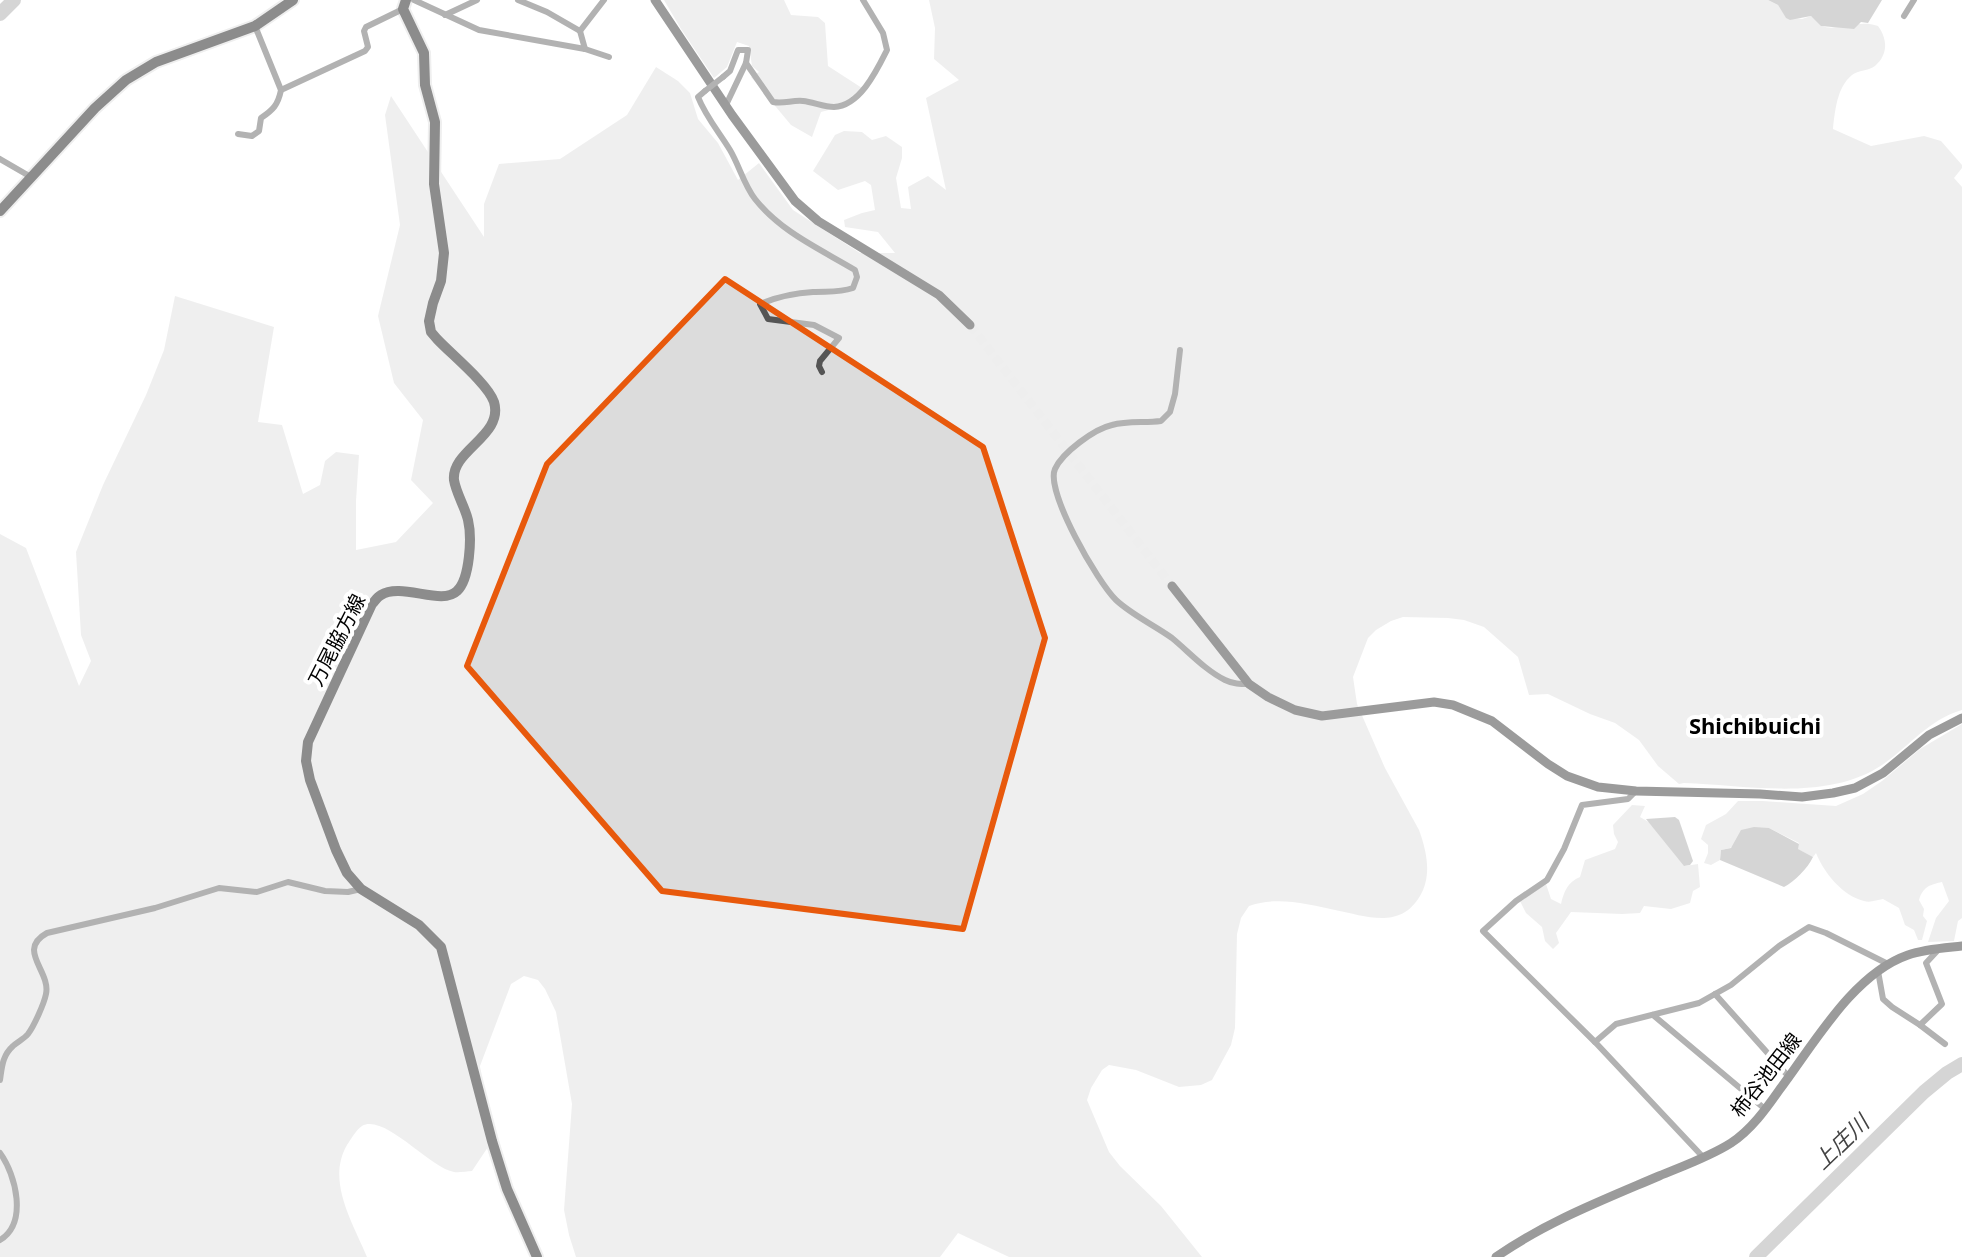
<svg xmlns="http://www.w3.org/2000/svg" width="1962" height="1257" viewBox="0 0 1962 1257" font-family="'Noto Sans','Noto Sans JP',sans-serif">
<style>
.green{fill:#dcdcdc}
.water{fill:#a3a3a3}
.lines{fill:none;stroke-linecap:round;stroke-linejoin:round}
.river{stroke:#a3a3a3;stroke-width:14}
.secondary-tunnel{stroke:#d9d9d9;stroke-width:9;stroke-dasharray:9 4.5;stroke-linecap:butt}
.primary-casing{stroke:#dbdbdb;stroke-width:14}
.street{stroke:#555;stroke-width:6}
.secondary{stroke:#222;stroke-width:9}
.primary{stroke:#000;stroke-width:10}
.street-bridge{stroke:#555;stroke-width:6}
.marked{fill:none;stroke:#e8590c;stroke-width:6;stroke-linejoin:round}
.labels{text-anchor:middle;stroke-width:8;stroke-linejoin:round;paint-order:stroke}
.street-label{font-size:20px;fill:#000;stroke:#fff}
.neighbourhood-label{font-size:22px;font-weight:bold;fill:#000;stroke:#fff}
.water-label{font-size:22px;font-style:italic;fill:#444;stroke:#fff}
</style>
<rect width="100%" height="100%" fill="#fff"/>
<g class="green">
<path d="M664,0H784L791,15L818,17L825,23L828,66L862,88C849,99 837,109 821,112L812,137L791,125L751,77L759,72L752,66L749,46L737,42L727,67L714,78L681,29Z"/>
<path d="M929,0H1768L1778,5L1786,17L1802,19L1811,16C1813,17 1821,25 1822,26C1837,32 1857,19 1878,26C1887,38 1889,54 1875,66C1869,71 1858,70 1852,75C1837,87 1835,111 1833,129L1871,146L1924,136L1941,141L1962,165V168L1954,178L1962,187V710C1928,720 1911,745 1882,765C1827,802 1746,785 1684,783L1679,784L1658,766L1639,740L1615,723L1590,714L1548,694L1529,695L1518,657L1484,627L1464,620L1448,618L1403,617L1391,621L1376,630L1368,638L1353,677L1357,704L1385,768L1419,830C1427,852 1432,876 1420,896C1400,930 1366,916 1335,910C1308,904 1276,896 1249,906L1241,918L1237,934L1235,1028L1231,1045L1212,1080L1201,1085L1179,1087L1136,1070L1109,1065L1102,1070L1091,1088L1087,1100L1109,1152L1120,1166L1161,1206L1202,1257H1009L958,1233L940,1257H576L569,1235L564,1210L572,1104L556,1012L545,989L538,980L524,976L511,984L480,1066L483,1096L492,1141L472,1171C467,1171 459,1173 454,1172C430,1168 384,1113 362,1126C356,1130 351,1139 347,1145C326,1181 353,1223 367,1257H0V534L26,548L79,686L91,661L81,635L76,552L103,485L146,395L164,350L175,296L274,327L258,422L282,425L303,494L320,485L325,461L336,452L359,455L356,501V550L396,542L433,503L411,480L423,420L394,383L378,316L400,225L385,115L391,96L484,237V204L499,164L560,159L627,115L656,67L678,81L690,93L698,119L718,143L738,180L759,163L793,210L860,253H895L878,232L845,227L844,220L862,213L875,210L871,185L865,181L838,190L813,171L835,135L844,131L862,132L872,140L886,136L902,147V158L896,178L901,208L911,209L908,187L928,176L946,190L926,98L959,80L934,59L935,28Z"/>
<path d="M1962,724V918L1958,921L1954,941L1928,942L1936,918L1949,901L1942,882C1929,885 1923,887 1919,900L1924,909L1923,916L1927,921L1922,940H1918L1914,930L1905,925L1899,908L1883,899C1877,900 1870,903 1864,901C1843,896 1824,873 1816,853L1813,857L1797,849L1799,843L1769,828L1730,848L1721,850L1720,860L1711,865L1704,863L1708,853V845L1701,839L1706,825L1726,814L1738,801H1763L1836,806L1863,794L1882,781L1920,749Z"/>
<path d="M1632,805L1645,806L1640,817L1652,824L1685,866L1698,864L1700,887L1693,891L1690,903L1671,909L1644,906L1640,913L1622,914L1571,912L1556,933L1559,943L1553,949L1545,941L1542,927L1526,913L1520,901L1546,884L1551,899L1561,904C1564,891 1568,882 1580,877L1585,860L1615,849L1618,842L1614,834L1613,825Z"/>
</g>
<g class="water">
<path d="M1768,0H1882L1868,23L1861,22L1854,29L1821,26L1811,16L1790,20L1786,18L1778,5Z"/>
<path d="M1675,817L1679,820L1693,861L1690,865L1684,866L1646,819Z"/>
<path d="M1754,827L1769,828L1799,844L1798,849L1813,857C1808,868 1794,882 1784,887L1720,860L1721,850L1731,848L1741,830Z"/>
</g>
<g class="lines">
<g class="river">
<path d="M0,14L14,0"/>
<path d="M1756,1257L1924,1092L1947,1073L1962,1064"/>
</g>
<path class="secondary-tunnel" d="M970,325L1172,586"/>
<g class="primary-casing">
<g id="primary">
<path d="M406,0L403,9L424,53L425,85L435,122L434,184L444,253L441,281L433,303L429,321L431,332L437,339C451,354 488,384 494,402C504,436 451,450 454,480C456,493 465,507 468,520C472,537 470,579 457,591C442,606 401,582 381,595C377,597 375,601 372,604L308,742L306,761L310,780L336,850L347,873L361,889L419,925L441,947L492,1141L507,1189L537,1257"/>
<path d="M0,211L95,108L126,80L156,62L255,26L293,0"/>
</g>
</g>
<g class="street">
<path d="M414,0L479,30L585,49L609,57"/>
<path d="M518,0L547,12L580,31L585,49"/>
<path d="M445,15L477,0"/>
<path d="M1904,16L1914,0"/>
<path d="M580,31L604,0"/>
<path d="M746,63L773,102C784,104 792,100 803,101C813,102 824,107 834,107C860,106 877,70 887,50L883,33L863,0"/>
<path d="M723,77L730,71L738,50H748L746,63L726,105"/>
<path d="M281,90L365,51L368,47L364,31L366,27L403,9"/>
<path d="M705,91L698,97C706,117 719,132 730,150C739,165 744,185 755,199C781,232 820,249 855,270L857,277L853,288C839,293 827,291 813,292C794,293 777,297 760,304L768,319L814,325L839,338L820,361L819,366L822,372"/>
<path d="M238,134L252,136L259,131L261,118C273,110 278,105 281,90L255,26"/>
<path d="M0,159L31,177"/>
<path d="M1180,350L1175,394L1170,412L1161,421C1145,423 1127,421 1112,425C1094,429 1062,453 1055,469C1045,491 1098,583 1116,600C1132,615 1154,625 1172,638C1189,652 1205,670 1225,680C1233,684 1240,684 1249,684"/>
<path d="M1636,791L1628,799L1582,805L1564,849L1547,880L1516,901L1483,931L1595,1042L1703,1157"/>
<path d="M1939,949L1926,963L1942,1004L1920,1025L1945,1044"/>
<path d="M1878,971L1883,999L1892,1007L1920,1025"/>
<path d="M1715,994L1789,1077"/>
<path d="M1653,1015L1765,1109"/>
<path d="M1595,1042L1616,1024L1699,1003L1731,985L1779,946L1809,927L1826,933L1888,964"/>
<path d="M0,1080C2,1067 2,1056 13,1046C17,1042 24,1039 28,1034C34,1026 44,1004 46,994C51,971 16,950 47,933L155,908L219,888L257,892L288,882L325,891L348,892L361,889"/>
<path d="M0,1153C16,1175 28,1223 0,1240"/>
</g>
<g class="secondary">
<path d="M655,0L732,115L795,201L818,221L939,295L970,325"/>
<path d="M1172,586L1249,684L1268,697L1295,710L1322,716L1434,702L1453,705L1492,721L1548,764L1567,776L1598,787L1636,791L1760,794L1802,797L1833,793L1855,788L1883,773L1929,735L1962,718"/>
<path d="M1496,1257C1546,1222 1603,1200 1659,1176C1683,1166 1709,1157 1731,1143C1751,1130 1766,1109 1780,1089C1814,1044 1853,974 1908,955C1925,949 1944,948 1962,946"/>
</g>
<use href="#primary" class="primary"/>
<path class="street-bridge" d="M705,91L723,77"/>
</g>
<path d="M0 0H1962V1257H0ZM725,279L983,447L1045,638L963,929L662,891L467,666L547,464Z" fill="#fff" fill-opacity=".55" fill-rule="evenodd"/>
<path class="marked" d="M725,279L983,447L1045,638L963,929L662,891L467,666L547,464Z"/>
<g class="labels">
<g class="street-label">
<text transform="translate(337 640) rotate(-63)" y="7">万尾脇方線</text>
<text transform="translate(1766 1075) rotate(-52)" y="7">柿谷池田線</text>
</g>
<g class="neighbourhood-label">
<text x="1755" y="734">Shichibuichi</text>
</g>
<g class="water-label">
<text transform="translate(1841 1142) rotate(-44)" y="8">上庄川</text>
</g>
</g>
</svg>
